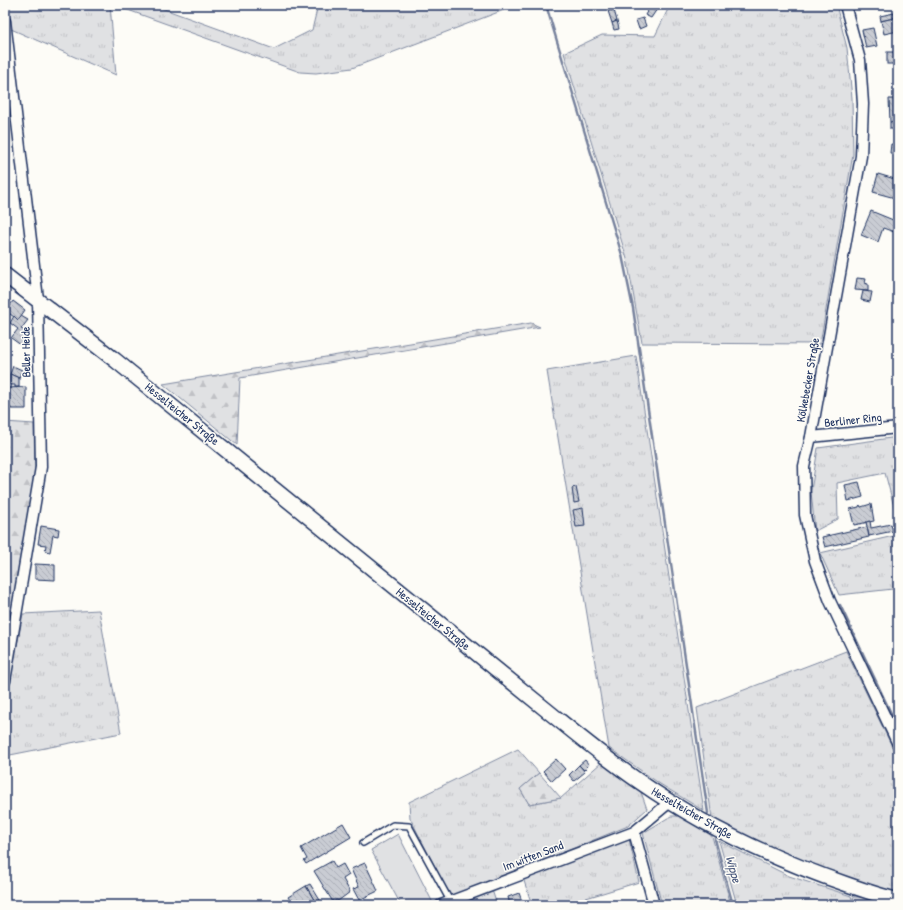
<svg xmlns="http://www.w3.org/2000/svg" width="903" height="910" viewBox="0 0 903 910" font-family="'Patrick Hand',sans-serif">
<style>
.grass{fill:url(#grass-tufts);stroke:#7e88a0}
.forest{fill:url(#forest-firs);stroke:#7e88a0}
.garden{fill:#e0e1e3;stroke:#7e88a0}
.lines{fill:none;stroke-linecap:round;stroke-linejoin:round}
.stream{stroke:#76819c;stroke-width:2.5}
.building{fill:url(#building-back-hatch);stroke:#1b2f5e}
.lane-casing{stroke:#1b2f5e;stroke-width:8}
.street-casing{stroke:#1b2f5e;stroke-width:13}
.secondary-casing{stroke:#1b2f5e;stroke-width:17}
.lane{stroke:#fdfcf7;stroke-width:5}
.street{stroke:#fdfcf7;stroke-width:10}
.secondary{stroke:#fdfcf7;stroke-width:14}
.labels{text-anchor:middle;stroke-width:3;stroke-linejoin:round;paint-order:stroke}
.street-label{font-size:12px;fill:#1b2f5e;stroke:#fdfcf7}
.water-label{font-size:13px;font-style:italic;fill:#49587d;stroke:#fdfcf7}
</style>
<defs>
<pattern id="grass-tufts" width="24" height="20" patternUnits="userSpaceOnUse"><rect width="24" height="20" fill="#e0e1e3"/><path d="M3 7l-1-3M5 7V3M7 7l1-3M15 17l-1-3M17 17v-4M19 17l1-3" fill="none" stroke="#c0c1c5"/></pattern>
<pattern id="forest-firs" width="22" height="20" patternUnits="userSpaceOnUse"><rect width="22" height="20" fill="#e0e1e3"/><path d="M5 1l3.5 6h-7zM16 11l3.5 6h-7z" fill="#c0c1c5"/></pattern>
<pattern id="building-back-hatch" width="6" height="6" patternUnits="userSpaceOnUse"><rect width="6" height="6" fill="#c9ccd3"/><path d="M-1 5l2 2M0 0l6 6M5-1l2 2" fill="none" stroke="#acb0b8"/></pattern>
</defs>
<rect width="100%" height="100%" fill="#fdfcf7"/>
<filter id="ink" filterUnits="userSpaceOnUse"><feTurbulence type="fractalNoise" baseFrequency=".025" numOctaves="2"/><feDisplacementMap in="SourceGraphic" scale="8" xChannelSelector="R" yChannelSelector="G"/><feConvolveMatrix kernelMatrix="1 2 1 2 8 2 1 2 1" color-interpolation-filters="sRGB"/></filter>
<g filter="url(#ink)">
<g class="grass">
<path d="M8,5H110L116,75L11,29Z"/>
<path d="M114,5H153L274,49L312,30L318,5H508L509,8L352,68L316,73L300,72Z"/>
<path d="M670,5H836L847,48L852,98L853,154L820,344L642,343L627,259L564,53L602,35L655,36Z"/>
<path d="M636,356L704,811L660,784L609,748L547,371Z"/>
<path d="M898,437V522L885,473L837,483L838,519L815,531L811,491L818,448Z"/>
<path d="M898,535V585L893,589L839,595L820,553Z"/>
<path d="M99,610L121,733L5,756V708L23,614Z"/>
<path d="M846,651L898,759V893L847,878L761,844L712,819L697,708Z"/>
<path d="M518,749L539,773L520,789L529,804L561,798L602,762L641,792L647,809L628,826L451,898L410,818L409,802Z"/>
<path d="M671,816H680L712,836L731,905H662L643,833Z"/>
<path d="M629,839L639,882L563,905H532L523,878Z"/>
<path d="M719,841L789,876L851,896L854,905H737Z"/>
<path d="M492,890L497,905H472L469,899Z"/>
</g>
<g class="forest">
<path d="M531,323L540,327L240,378L237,445L163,384Z"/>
<path d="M5,422L34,424L35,471L5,655Z"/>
<path d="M539,773L561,798L529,804L520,789Z"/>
<path d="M853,897H863L893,905H855Z"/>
</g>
<path class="garden" d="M398,834L433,903L427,905H401L371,850Z"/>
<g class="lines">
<g class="stream">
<path d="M546,5L622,255L633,308L708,813"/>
<path d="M840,605L898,728"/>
<path d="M715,839L733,905"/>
</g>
</g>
<g class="building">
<path d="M651,5L657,9L651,18L645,15Z"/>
<path d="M614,10L617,21L612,23L608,11Z"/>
<path d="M894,13L895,18L881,21L880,16Z"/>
<path d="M898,17V31L884,34L881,21Z"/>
<path d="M643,18L646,26L639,29L636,20Z"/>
<path d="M617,21L619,29L614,30L612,23Z"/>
<path d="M873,28L877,46L866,48L862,30Z"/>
<rect x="887" y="52" width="11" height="12"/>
<path d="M889,99H898V121L890,122Z"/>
<path d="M898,121V129H890V122Z"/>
<path d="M891,144L898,145V154L890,153Z"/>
<path d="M878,174L898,180V187L895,198L873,192Z"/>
<path d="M871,211L898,222L897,233L883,228L878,242L861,235Z"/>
<path d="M857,278L866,279L865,283L868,284V291L855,290Z"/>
<path d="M863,291L872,292L870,302L861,300Z"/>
<path d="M13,301L25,310L18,320L6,311Z"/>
<path d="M14,316L18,320L21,316L28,320L21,329L26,332L28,337L22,346L11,338L18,329L10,323Z"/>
<path d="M13,366L22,370L19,378L10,374Z"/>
<path d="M10,374L19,378V387H15V385H10Z"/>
<path d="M26,387V409H11V408H5V400H8V388Z"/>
<path d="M859,482L863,497L848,501L845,485Z"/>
<path d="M576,487L579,502L574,503L572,488Z"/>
<path d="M871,504L874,521L854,525L850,509L859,507V506L860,505L861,507Z"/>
<path d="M583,508L585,526L576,527L573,510Z"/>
<path d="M870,521L871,528L891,524L893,531L869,536L866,522Z"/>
<path d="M41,526L59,529L58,536L53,535L50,552L45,551L46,545L38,544Z"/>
<path d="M867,527L869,537L825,547L822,537Z"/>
<path d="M35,564L55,565V580L35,579Z"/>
<path d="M556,759L565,769L552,781L543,771Z"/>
<path d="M585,760L589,765L584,770L579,765Z"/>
<path d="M579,765L585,772L574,781L569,775Z"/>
<path d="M343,823L351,837L306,864L304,861L307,859L301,848Z"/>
<path d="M332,861L336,868L343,864L349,875L343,879L350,892L338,901L337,900L333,902L314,871Z"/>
<path d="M365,863L378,891L359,900L353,889L359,887L351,869Z"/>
<path d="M310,884L323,905H317L306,886Z"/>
<path d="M306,886L317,905H293L288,897Z"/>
<path d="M519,893L523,904L510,905L508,897Z"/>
</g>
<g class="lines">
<g class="lane-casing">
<path id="lane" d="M363,843L393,825L409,826L450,901"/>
</g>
<g class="street-casing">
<g id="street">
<path d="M845,5L860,60L863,104L861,156L811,437L804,466L805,515L815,561L830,601L898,744"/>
<path d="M5,21L38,299L41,467L5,681"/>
<path d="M811,437L898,428"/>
<path d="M634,832L654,905"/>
<path d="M441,905L634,832L670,802"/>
</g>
</g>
<g class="secondary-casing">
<path id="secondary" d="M5,275L115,360L544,708C575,733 606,759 640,782C703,826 773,859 846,884C863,890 880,896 898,900"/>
</g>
<use href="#lane" class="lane"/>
<use href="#street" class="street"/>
<use href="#secondary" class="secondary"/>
</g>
</g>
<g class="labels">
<g class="street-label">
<text transform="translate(26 352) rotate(-91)" y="4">Beller Heide</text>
<text transform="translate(808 380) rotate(-80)" y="4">Kölkebecker Straße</text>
<text transform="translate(182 414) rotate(39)" y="4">Hesselteicher Straße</text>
<text transform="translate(853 420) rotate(-6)" y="4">Berliner Ring</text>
<text transform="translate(433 619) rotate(39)" y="4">Hesselteicher Straße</text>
<text transform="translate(692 813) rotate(30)" y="4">Hesselteicher Straße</text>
<text transform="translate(533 856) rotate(-21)" y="4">Im witten Sand</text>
</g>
<g class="water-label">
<text transform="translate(734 869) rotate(74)" y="5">Wippe</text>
</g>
</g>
<rect width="903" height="910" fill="none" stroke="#fdfcf7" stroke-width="20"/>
<rect x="10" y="10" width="883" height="890" fill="none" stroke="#1b2f5e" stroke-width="1.5" filter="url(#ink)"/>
</svg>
